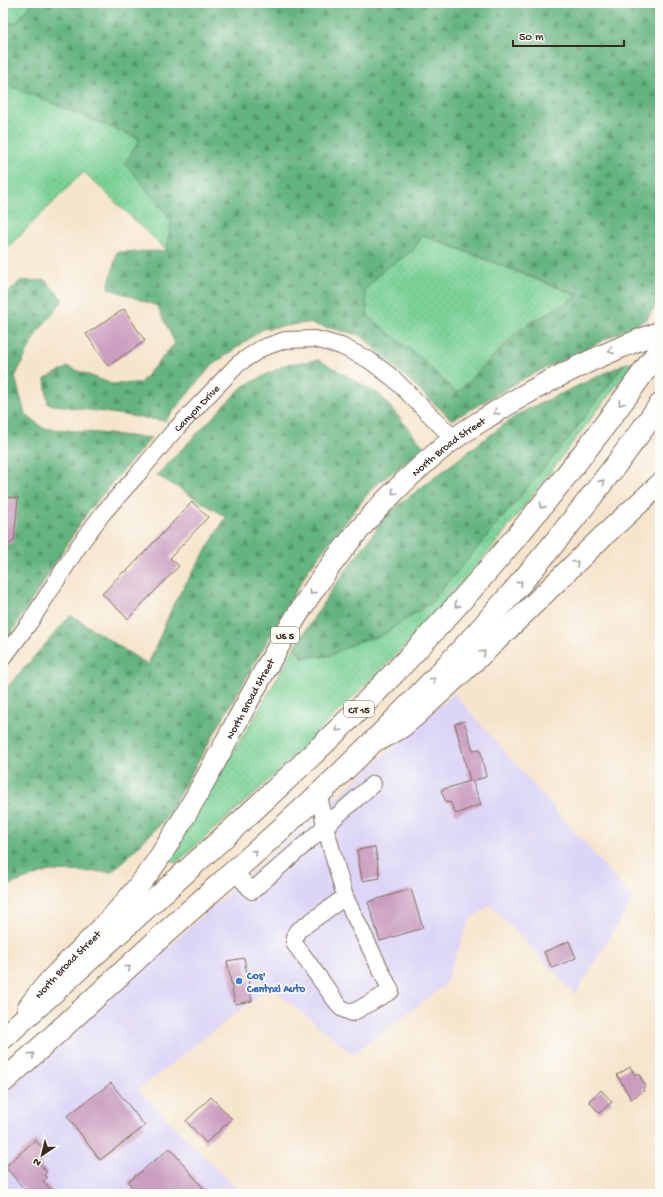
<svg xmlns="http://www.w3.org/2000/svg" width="663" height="1197" viewBox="0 0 663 1197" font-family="'Gochi Hand',sans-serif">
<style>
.built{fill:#ddd5f6}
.grass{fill:url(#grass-dots);stroke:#5a7e5a}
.forest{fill:url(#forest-firs);stroke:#4f6f4f;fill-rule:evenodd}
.building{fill:#ca9ec0}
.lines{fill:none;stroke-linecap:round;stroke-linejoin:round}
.minor-casing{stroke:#7c6b5b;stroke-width:18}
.major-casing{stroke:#7c6b5b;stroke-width:23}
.highway-casing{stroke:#7c6b5b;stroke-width:24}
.minor{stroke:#fff;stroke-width:16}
.major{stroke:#fff;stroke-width:21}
.highway{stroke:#fff;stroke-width:22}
.oneway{stroke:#a79f9a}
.shop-dot{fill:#3f7fe0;stroke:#fdfcf7;stroke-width:1.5}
.labels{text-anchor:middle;stroke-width:3.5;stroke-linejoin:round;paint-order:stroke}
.shield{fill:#fdfcf7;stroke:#75695f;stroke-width:1}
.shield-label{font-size:10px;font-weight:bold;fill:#3b2a1e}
.street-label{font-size:11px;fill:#3b2a1e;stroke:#fdfcf7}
.shop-label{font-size:11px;font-weight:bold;fill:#366cbe;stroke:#fdfcf7;text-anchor:start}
</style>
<defs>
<pattern id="grass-dots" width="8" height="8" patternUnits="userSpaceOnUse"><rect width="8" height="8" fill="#7ad297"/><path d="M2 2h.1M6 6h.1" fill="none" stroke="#6ab482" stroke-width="1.8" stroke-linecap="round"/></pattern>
<pattern id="forest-firs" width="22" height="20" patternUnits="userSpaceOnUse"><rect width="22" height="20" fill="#63b480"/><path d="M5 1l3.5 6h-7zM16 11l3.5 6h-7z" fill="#539368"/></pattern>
</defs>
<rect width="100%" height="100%" fill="#fdfcf7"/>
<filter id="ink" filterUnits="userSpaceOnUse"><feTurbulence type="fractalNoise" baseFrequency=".025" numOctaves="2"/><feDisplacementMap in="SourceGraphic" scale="8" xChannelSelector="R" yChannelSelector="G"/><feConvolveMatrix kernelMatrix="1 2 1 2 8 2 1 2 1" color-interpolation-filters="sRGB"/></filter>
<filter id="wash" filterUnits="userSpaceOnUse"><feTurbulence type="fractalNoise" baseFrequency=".012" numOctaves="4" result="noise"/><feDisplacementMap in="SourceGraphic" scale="16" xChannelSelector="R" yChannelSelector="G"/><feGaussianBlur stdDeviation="0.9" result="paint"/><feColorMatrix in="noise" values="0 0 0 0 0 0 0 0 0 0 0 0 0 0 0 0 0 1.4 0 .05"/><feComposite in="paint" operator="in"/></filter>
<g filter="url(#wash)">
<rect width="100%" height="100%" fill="#f6e5cd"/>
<path class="built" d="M454,693L633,899L575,995L491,905L470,919L444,986L353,1054L270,987L138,1090L242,1194H3V1093Z"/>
<g class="grass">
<path d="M3,3H32L16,24L3,23Z"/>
<path d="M3,83L140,139L126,163L171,220L167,251L84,172L3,252Z"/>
<path d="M423,235L578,296L519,330L457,393L421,359L368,316L365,290L386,268L412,251Z"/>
<path d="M635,361L493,547L402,649L261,788L176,863L167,858L254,718L295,647L302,657L328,656L359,641L381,636L569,438L624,364Z"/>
</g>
<g class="forest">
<path d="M32,3H660V298L647,319L527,377L452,420L360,335L307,323L263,329L212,365L165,421L48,404L45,379L68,367L112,384L140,383L175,343L157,306L108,288L117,252L167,251L171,220L125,163L140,139L3,83V23H16ZM423,235L578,295V296L519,330L457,393L421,359L368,316L365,290L386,268L413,251Z"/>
<path d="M45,280L63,300L36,334L15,377L25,414L43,428L151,438L88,511L3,646V298L20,281Z"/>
<path d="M319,360L380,395L425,448L373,487L308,570L164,821L112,872L50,871L14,883L3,890V692L71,615L148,665L174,603L226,517L157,475L242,387L287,364Z"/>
<path d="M624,364L569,438L432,602L381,636L359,641L328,656L302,657L295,647L331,591L389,512L518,414Z"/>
</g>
<g id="blocks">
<g class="building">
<path d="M124,309L145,341L108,366L86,334Z"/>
<path d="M3,497L18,498L14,541L3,548Z"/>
<path d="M192,502L208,517L170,558L179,566L128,619L102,594L124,571L126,572Z"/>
<path d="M464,721L473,750L480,749L486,777L472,781L481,804L456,814L450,802L446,803L441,790L470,781L455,724Z"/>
<path d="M375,847L380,878L362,881L357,850Z"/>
<path d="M411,889L423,928L380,941L368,902Z"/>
<path d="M569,941L576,958L552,968L544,952Z"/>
<path d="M244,958L252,1001L235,1004L227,961Z"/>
<path d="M630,1067L635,1075L638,1073L646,1086L643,1088L644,1091L631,1099L617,1075Z"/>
<path d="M111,1083L145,1126L100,1160L67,1116Z"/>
<path d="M601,1090L612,1102L599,1113L589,1101Z"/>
<path d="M211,1097L232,1119L206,1143L186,1121Z"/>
<path d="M35,1140L47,1153L38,1162L47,1172L44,1175L47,1178L43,1181L55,1194H29L5,1167Z"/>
<path d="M170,1148L208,1194H137L128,1182Z"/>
</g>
</g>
</g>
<g filter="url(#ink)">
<use href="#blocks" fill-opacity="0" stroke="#7c6b5b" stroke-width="1"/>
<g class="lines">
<g class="minor-casing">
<g id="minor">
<path id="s1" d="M3,658L30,622L80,544L103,513L137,475L173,432L238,364L262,348L285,340L315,339L341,346L369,360L393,378L454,439"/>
<path d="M319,794L325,826L345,897L296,932L294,943L341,1008L352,1013L391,991L345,897"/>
<path d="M234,871L252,891L373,784"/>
</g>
</g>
<g class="major-casing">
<g id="major">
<path d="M383,738L402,727L414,717L495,642L598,541L660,484"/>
<path id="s2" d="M28,1008C47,981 69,961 92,938C116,914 138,889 157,861C210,780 249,691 301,609C340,547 389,491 446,445C462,432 480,422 497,411C549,379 603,353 660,332"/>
</g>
</g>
<g class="highway-casing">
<g id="highway">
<path d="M3,1038C66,981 128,924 191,867C253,811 314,755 373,695C478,588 574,472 660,349"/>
<path d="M3,1082C57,1033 111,983 164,934C216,887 268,842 319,794C445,676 560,545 660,405"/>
</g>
</g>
<use href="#minor" class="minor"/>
<use href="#major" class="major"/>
<use href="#highway" class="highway"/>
</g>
<defs><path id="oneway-chevron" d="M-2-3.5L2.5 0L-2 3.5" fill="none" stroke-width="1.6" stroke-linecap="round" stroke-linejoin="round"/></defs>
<g class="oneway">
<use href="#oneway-chevron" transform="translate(611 351) rotate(157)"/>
<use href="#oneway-chevron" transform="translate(621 403) rotate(126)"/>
<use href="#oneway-chevron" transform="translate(496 412) rotate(148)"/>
<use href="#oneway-chevron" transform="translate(602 482) rotate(-52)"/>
<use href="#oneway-chevron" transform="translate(394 492) rotate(135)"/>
<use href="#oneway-chevron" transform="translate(542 506) rotate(129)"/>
<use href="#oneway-chevron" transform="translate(576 563) rotate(-44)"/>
<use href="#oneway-chevron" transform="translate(520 583) rotate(-49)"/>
<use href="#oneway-chevron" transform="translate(312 592) rotate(124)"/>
<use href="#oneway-chevron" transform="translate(457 605) rotate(132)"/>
<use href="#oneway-chevron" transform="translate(483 653) rotate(-43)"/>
<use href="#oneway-chevron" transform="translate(433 680) rotate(-47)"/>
<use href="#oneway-chevron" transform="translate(338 729) rotate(136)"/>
<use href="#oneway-chevron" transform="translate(255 852) rotate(-42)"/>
<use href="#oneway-chevron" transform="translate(128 968) rotate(-43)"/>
<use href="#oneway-chevron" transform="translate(32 1055) rotate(-42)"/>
</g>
</g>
<circle class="shop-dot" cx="239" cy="981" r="4"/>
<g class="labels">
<g class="shield">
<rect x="271" y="627" width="28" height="16" rx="3"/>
<rect x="344" y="701" width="30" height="16" rx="3"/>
</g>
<g class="shield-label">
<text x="285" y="639">US 5</text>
<text x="359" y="713">CT 15</text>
</g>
<g class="street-label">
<text dy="4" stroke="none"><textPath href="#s1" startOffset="317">Canyon Drive</textPath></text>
<text dy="4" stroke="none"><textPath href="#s2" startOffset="707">North Broad Street</textPath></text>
<text dy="4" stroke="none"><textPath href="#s2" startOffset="383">North Broad Street</textPath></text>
<text dy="4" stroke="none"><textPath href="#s2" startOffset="59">North Broad Street</textPath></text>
</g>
<g class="shop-label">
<text x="247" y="979">Cos'<tspan x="247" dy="13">Central Auto</tspan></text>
</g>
</g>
<rect width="663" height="1197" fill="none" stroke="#fdfcf7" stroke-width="16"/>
<g transform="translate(42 1155) rotate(215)" stroke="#fdfcf7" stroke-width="3" paint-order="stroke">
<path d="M0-3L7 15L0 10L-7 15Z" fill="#3b2a1e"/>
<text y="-6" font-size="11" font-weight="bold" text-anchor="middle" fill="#3b2a1e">N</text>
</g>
<path d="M513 40v6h111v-6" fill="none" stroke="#3b2a1e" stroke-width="2"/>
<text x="519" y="40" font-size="12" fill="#3b2a1e" stroke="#fdfcf7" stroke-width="3" paint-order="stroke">50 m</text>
</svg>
